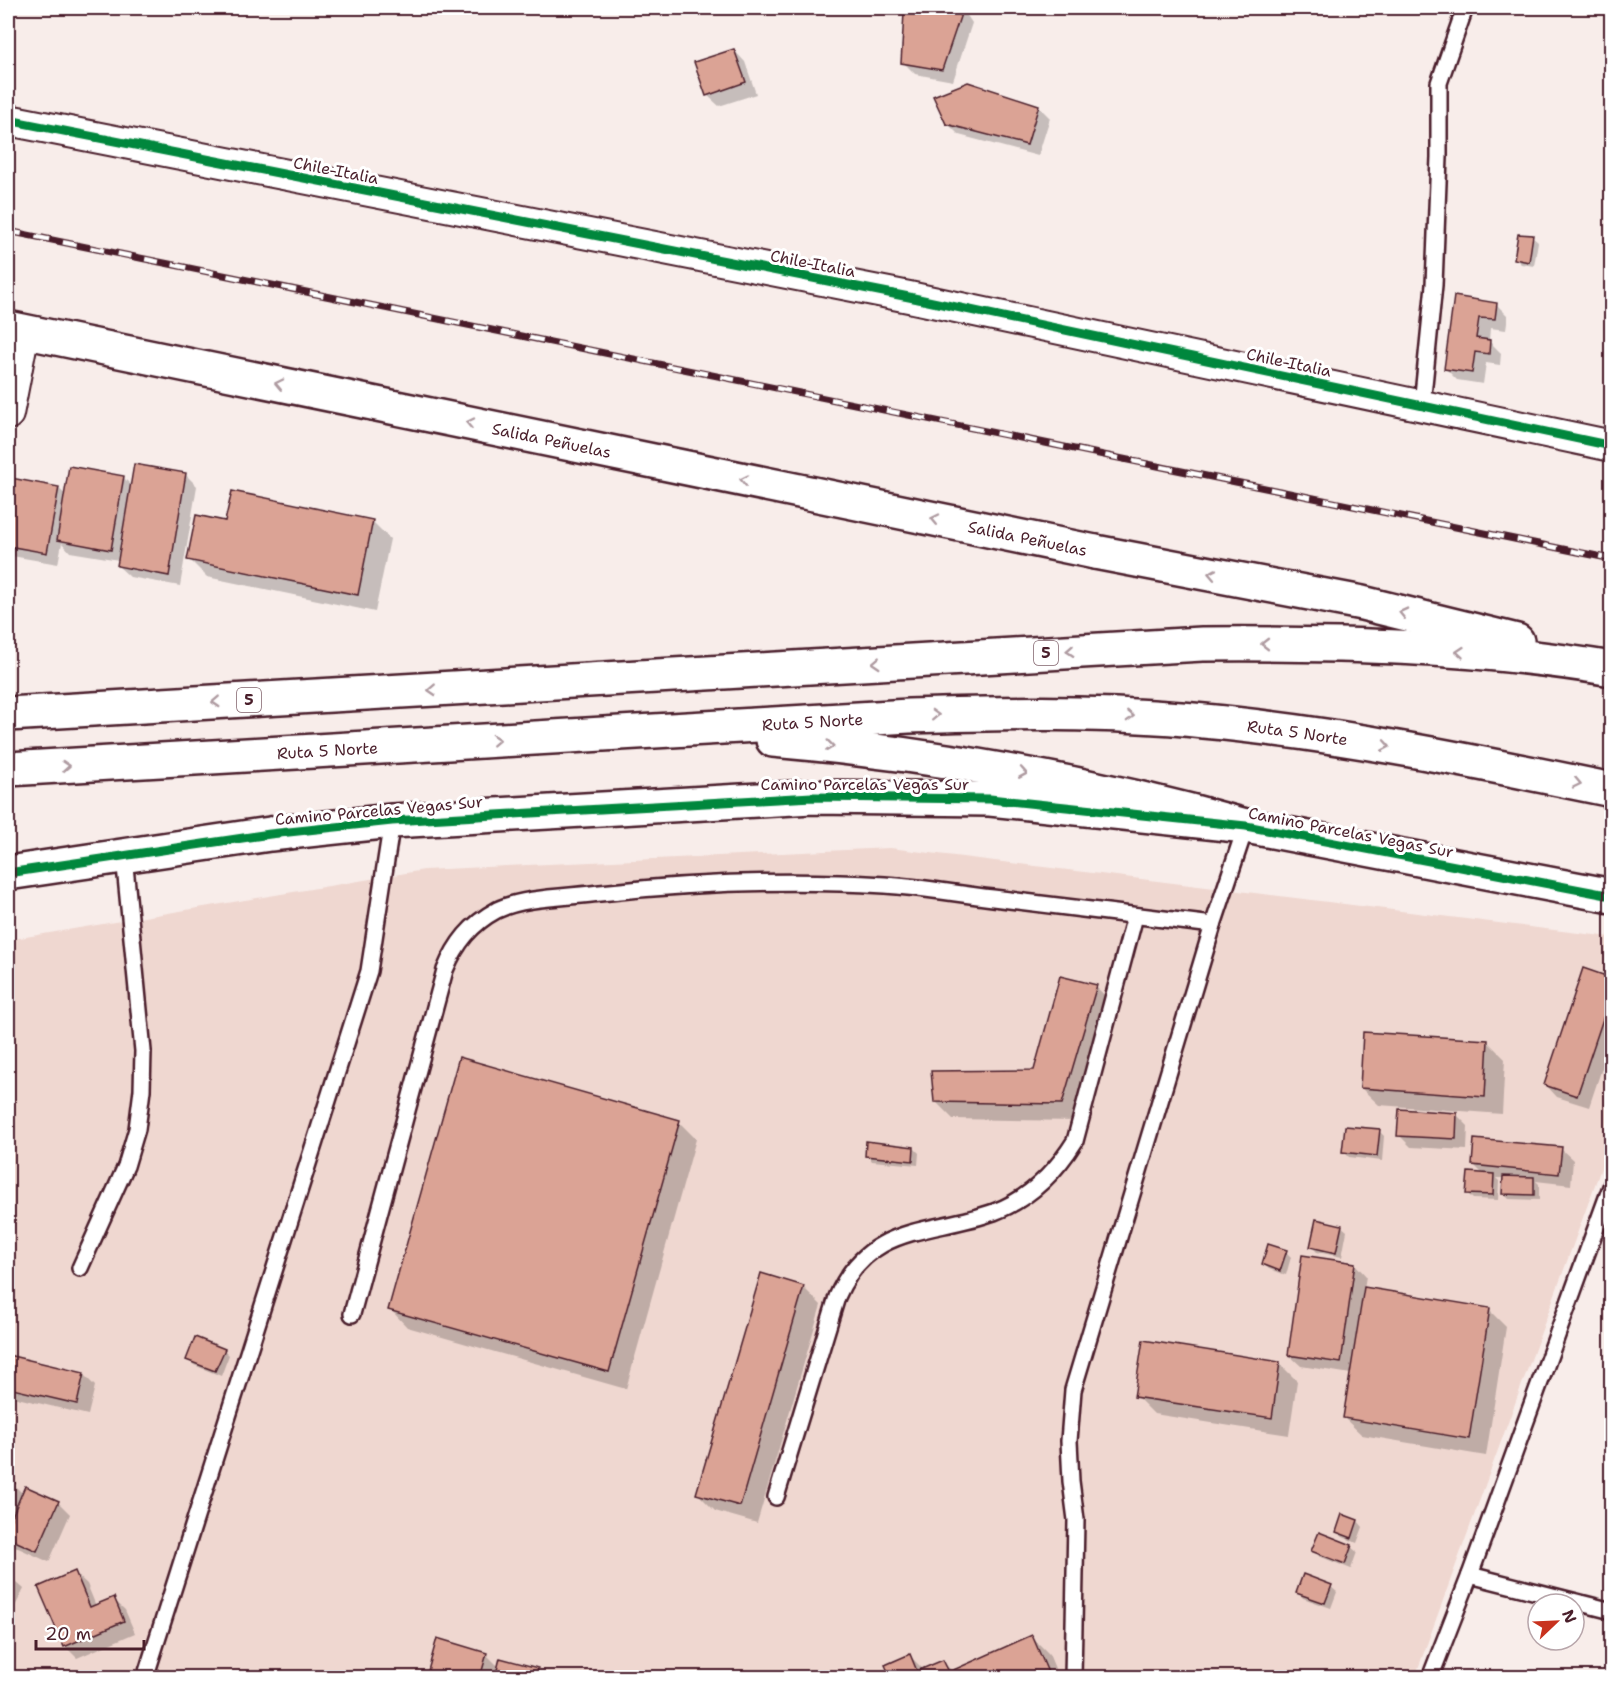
<svg xmlns="http://www.w3.org/2000/svg" width="1619" height="1685" viewBox="0 0 1619 1685" font-family="'Shantell Sans',sans-serif">
<style>
.built{fill:#efd7d0}
.shadow{fill:#0003}
.building{fill:#dba395;stroke:#4a1f2b;stroke-width:1.5}
.lines{fill:none;stroke-linecap:round;stroke-linejoin:round}
.lane-casing{stroke:#4a1f2b;stroke-width:20}
.street-casing{stroke:#4a1f2b;stroke-width:34}
.secondary-casing{stroke:#4a1f2b;stroke-width:38}
.primary-casing{stroke:#4a1f2b;stroke-width:38}
.highway-casing{stroke:#4a1f2b;stroke-width:38}
.lane{stroke:#fff;stroke-width:15}
.street{stroke:#fff;stroke-width:30}
.secondary{stroke:#fff;stroke-width:33}
.primary{stroke:#fff;stroke-width:33}
.highway{stroke:#fff;stroke-width:33}
.rail-casing{stroke:#4a1f2b;stroke-width:7}
.rail{stroke:#fff;stroke-width:4.5;stroke-dasharray:14;stroke-linecap:butt}
.cycleway-casing{stroke:#fff;stroke-width:13}
.cycleway{stroke:#00873e;stroke-width:9}
.oneway{stroke:#ae9aa0}
.labels{text-anchor:middle;stroke-width:6;stroke-linejoin:round;paint-order:stroke}
.shield{fill:#fff;stroke:#80626b;stroke-width:1.5}
.shield-label{font-size:15px;font-weight:bold;fill:#4a1f2b}
.street-label{font-size:16px;fill:#4a1f2b;stroke:#fff}
</style>
<rect width="100%" height="100%" fill="#f8edea"/>
<filter id="ink" filterUnits="userSpaceOnUse"><feTurbulence type="fractalNoise" baseFrequency=".0167" numOctaves="2"/><feDisplacementMap in="SourceGraphic" scale="12" xChannelSelector="R" yChannelSelector="G"/><feConvolveMatrix kernelMatrix="1 2 1 2 8 2 1 2 1" color-interpolation-filters="sRGB"/></filter>
<g filter="url(#ink)">
<path class="built" d="M890,848L1611,937V1141L1415,1677L8,1678V940L424,870Z"/>
<g class="shadow">
<path d="M918,8H962L972,23L953,81L915,74L903,62L905,14Z"/>
<path d="M1050,8H1059L1055,12Z"/>
<path d="M734,50L745,62L756,94L719,106L707,95Z"/>
<path d="M1038,106L1050,118L1038,156L959,135L947,123Z"/>
<path d="M1532,237L1538,242L1534,266L1521,264L1516,259Z"/>
<path d="M1455,298L1496,304L1508,316L1506,330L1490,328L1489,341L1501,353L1500,365L1486,363L1483,384L1457,380L1445,368Z"/>
<path d="M185,474L197,486L180,586L130,577L118,566L119,560L70,552L62,543L58,564L12,556L8,551V507L13,479L58,488L66,495L123,477L132,486Z"/>
<path d="M372,521L390,539L375,612L207,577L189,559L226,523Z"/>
<path d="M1612,979V1038L1589,1107L1557,1097L1546,1085Z"/>
<path d="M1096,987L1114,1004L1080,1121L953,1119L936,1102L1035,1071Z"/>
<path d="M1488,1042L1505,1059L1502,1114L1379,1105L1361,1088Z"/>
<path d="M1456,1114L1468,1126L1467,1150L1411,1147L1399,1135Z"/>
<path d="M679,1122L696,1139L626,1389L407,1327L390,1309Z"/>
<path d="M1379,1131L1384,1136L1382,1161L1349,1157L1343,1151Z"/>
<path d="M914,1148L919,1153L918,1165L872,1161L867,1155Z"/>
<path d="M1561,1149L1573,1160L1571,1185L1536,1181L1539,1184V1200L1509,1199L1504,1194V1178H1496L1499,1181L1498,1200L1473,1199L1467,1193L1483,1174L1474,1165Z"/>
<path d="M1341,1226L1347,1231L1342,1257L1317,1252L1311,1246Z"/>
<path d="M1286,1252L1291,1257L1286,1275L1269,1269L1263,1264Z"/>
<path d="M1355,1264L1366,1276L1364,1289L1489,1310L1506,1327L1486,1456L1362,1435L1344,1418L1351,1374L1301,1366L1289,1355Z"/>
<path d="M803,1287L821,1305L757,1523L715,1511L697,1493Z"/>
<path d="M1144,1342L1280,1364L1297,1381L1289,1435L1154,1414L1136,1396Z"/>
<path d="M224,1350L229,1355L221,1376L194,1365L188,1359Z"/>
<path d="M8,1357L83,1374L95,1386L88,1415L13,1397L8,1392Z"/>
<path d="M8,1482L14,1485L23,1494L58,1502L70,1514L49,1562L16,1547L8,1539V1542Z"/>
<path d="M1343,1516L1358,1521L1363,1527L1357,1543L1343,1537L1337,1532Z"/>
<path d="M1319,1534L1351,1547L1357,1552L1351,1569L1319,1556L1313,1550Z"/>
<path d="M75,1573L87,1584L96,1606L113,1599L125,1610L135,1633L77,1658L65,1646Z"/>
<path d="M8,1575L24,1589L8,1620Z"/>
<path d="M1331,1587L1337,1592L1331,1608L1303,1598L1298,1592Z"/>
<path d="M1032,1637L1049,1654L1059,1678H892L910,1656L924,1670L943,1662L953,1672Z"/>
<path d="M486,1654L499,1667L537,1670L545,1678H427Z"/>
</g>
<g class="building">
<path d="M915,8H959L962,11L942,70L901,63L904,13Z"/>
<path d="M734,49L746,82L706,96L694,62Z"/>
<path d="M968,82L1039,105L1027,145L946,124L933,96Z"/>
<path d="M1518,234L1533,235L1529,262L1514,259Z"/>
<path d="M1454,296L1497,303L1495,319L1479,318L1476,338L1490,340L1489,354L1475,352L1472,373L1444,369Z"/>
<path d="M134,464L186,473L169,576L117,566Z"/>
<path d="M69,466L124,476L111,550L57,540Z"/>
<path d="M11,478L59,487L47,553L8,546V499Z"/>
<path d="M232,491L373,520L358,595L187,560L196,515L225,521Z"/>
<path d="M1583,968L1612,978V992L1577,1096L1544,1085Z"/>
<path d="M1060,976L1097,985L1062,1104L934,1102L931,1071L1034,1070Z"/>
<path d="M1363,1032L1488,1040L1485,1097L1360,1088Z"/>
<path d="M459,1057L680,1120L609,1372L388,1310Z"/>
<path d="M1399,1109L1457,1113L1456,1139L1397,1136Z"/>
<path d="M1345,1126L1380,1129L1377,1156L1342,1152Z"/>
<path d="M1474,1139L1562,1147L1559,1174L1472,1165Z"/>
<path d="M866,1141L914,1147L913,1161L865,1156Z"/>
<path d="M1468,1172L1494,1174L1493,1195L1466,1194Z"/>
<path d="M1503,1176L1534,1177V1195L1502,1194Z"/>
<path d="M1316,1219L1342,1225L1336,1253L1310,1247Z"/>
<path d="M1268,1244L1287,1250L1280,1271L1262,1264Z"/>
<path d="M1302,1255L1355,1263L1341,1363L1288,1355Z"/>
<path d="M761,1273L804,1286L740,1506L696,1494Z"/>
<path d="M1364,1287L1490,1308L1469,1439L1343,1418Z"/>
<path d="M195,1337L225,1349L215,1371L186,1360Z"/>
<path d="M1143,1340L1280,1362L1272,1418L1134,1397Z"/>
<path d="M8,1355L84,1373L77,1404L8,1388Z"/>
<path d="M8,1481L15,1483L8,1501Z"/>
<path d="M25,1486L59,1501L37,1551L8,1538V1526Z"/>
<path d="M1342,1514L1358,1520L1352,1538L1336,1532Z"/>
<path d="M1319,1532L1352,1545L1345,1564L1311,1551Z"/>
<path d="M75,1571L90,1607L114,1597L124,1621L64,1647L38,1587Z"/>
<path d="M1303,1574L1332,1585L1325,1603L1296,1593Z"/>
<path d="M1032,1635L1050,1677L1049,1678H891L885,1665L910,1654L917,1671L943,1660L949,1672Z"/>
<path d="M437,1638L487,1653L480,1678H426Z"/>
<path d="M500,1658L538,1668L536,1678H495Z"/>
</g>
<g class="lines">
<g class="lane-casing">
<g id="lane">
<path d="M1422,405L1434,285L1439,157V83L1465,8"/>
<path d="M80,1268L126,1166L137,1129L142,1090L143,1051L124,856"/>
<path d="M352,1314L445,970C456,943 471,924 497,910C523,897 570,897 600,893C693,883 791,879 885,885C921,887 957,894 993,898C1066,907 1140,916 1213,925"/>
<path d="M776,1497L837,1297C869,1223 929,1235 994,1212C1029,1199 1055,1173 1075,1141L1135,916"/>
<path d="M1470,1575L1612,1611"/>
<path d="M145,1678L369,971L392,821"/>
<path d="M1073,1678L1076,1520L1071,1481L1069,1441L1073,1390L1213,925L1246,826"/>
<path d="M1430,1678L1470,1575L1612,1184"/>
</g>
</g>
<g class="street-casing">
<g id="street">
<path d="M8,120L909,297L1612,446"/>
<path d="M8,414L24,331"/>
</g>
</g>
<g class="secondary-casing">
<path id="secondary" d="M8,873L270,834L392,821L812,797L990,799L1246,826L1612,896"/>
</g>
<g class="primary-casing">
<g id="primary">
<path id="s1" d="M8,328L1095,552"/>
</g>
</g>
<g class="highway-casing">
<g id="highway">
<path d="M1095,552L1362,603L1517,641"/>
<path d="M8,714L1202,644C1339,643 1476,646 1612,669"/>
<path d="M773,740C934,754 1091,782 1246,826"/>
<path id="s2" d="M8,769L909,716C1007,713 1107,711 1204,721C1342,734 1477,762 1612,790"/>
</g>
</g>
<use href="#lane" class="lane"/>
<use href="#street" class="street"/>
<use href="#secondary" class="secondary"/>
<use href="#primary" class="primary"/>
<use href="#highway" class="highway"/>
<g class="rail-casing">
<path id="rail" d="M8,231L1612,559"/>
</g>
<use href="#rail" class="rail"/>
<g class="cycleway-casing">
<g id="cycleway">
<path d="M8,120L909,297L1612,446"/>
<path d="M8,873L270,834L392,821L812,797L990,799L1246,826L1612,896"/>
</g>
</g>
<use href="#cycleway" class="cycleway"/>
</g>
<defs><path id="oneway-chevron" d="M-2-3.5L2.5 0L-2 3.5" fill="none" stroke-width="1.6" stroke-linecap="round" stroke-linejoin="round" transform="scale(1.5)"/></defs>
<g class="oneway">
<use href="#oneway-chevron" transform="translate(279 384) rotate(-168)"/>
<use href="#oneway-chevron" transform="translate(470 423) rotate(-168)"/>
<use href="#oneway-chevron" transform="translate(744 480) rotate(-168)"/>
<use href="#oneway-chevron" transform="translate(935 519) rotate(-168)"/>
<use href="#oneway-chevron" transform="translate(1212 574) rotate(-169)"/>
<use href="#oneway-chevron" transform="translate(1403 613) rotate(-167)"/>
<use href="#oneway-chevron" transform="translate(1265 644) rotate(180)"/>
<use href="#oneway-chevron" transform="translate(1070 651) rotate(176)"/>
<use href="#oneway-chevron" transform="translate(1460 652) rotate(-175)"/>
<use href="#oneway-chevron" transform="translate(876 663) rotate(177)"/>
<use href="#oneway-chevron" transform="translate(432 690) rotate(177)"/>
<use href="#oneway-chevron" transform="translate(216 702) rotate(177)"/>
<use href="#oneway-chevron" transform="translate(935 715) rotate(-2)"/>
<use href="#oneway-chevron" transform="translate(1130 716) rotate(2)"/>
<use href="#oneway-chevron" transform="translate(496 740) rotate(-3)"/>
<use href="#oneway-chevron" transform="translate(830 746) rotate(7)"/>
<use href="#oneway-chevron" transform="translate(1386 746) rotate(10)"/>
<use href="#oneway-chevron" transform="translate(66 766) rotate(-4)"/>
<use href="#oneway-chevron" transform="translate(1023 773) rotate(10)"/>
<use href="#oneway-chevron" transform="translate(1577 783) rotate(12)"/>
</g>
</g>
<g class="labels">
<g class="shield">
<rect x="1034" y="641" width="24" height="24" rx="4.5"/>
<rect x="237" y="688" width="24" height="24" rx="4.5"/>
</g>
<g class="shield-label">
<text x="1046" y="658">5</text>
<text x="249" y="705">5</text>
</g>
<g class="street-label">
<text transform="translate(336 170) rotate(11)" y="6">Chile-Italia</text>
<text transform="translate(813 263) rotate(11)" y="6">Chile-Italia</text>
<text transform="translate(1289 362) rotate(12)" y="6">Chile-Italia</text>
<text dy="6" stroke="none"><textPath href="#s1" startOffset="555">Salida Peñuelas</textPath></text>
<text dy="6" stroke="none"><textPath href="#s1" startOffset="1041">Salida Peñuelas</textPath></text>
<text dy="6" stroke="none"><textPath href="#s2" startOffset="806">Ruta 5 Norte</textPath></text>
<text dy="6" stroke="none"><textPath href="#s2" startOffset="1292">Ruta 5 Norte</textPath></text>
<text dy="6" stroke="none"><textPath href="#s2" startOffset="320">Ruta 5 Norte</textPath></text>
<text x="865" y="790">Camino Parcelas Vegas Sur</text>
<text transform="translate(379 810) rotate(-5)" y="6">Camino Parcelas Vegas Sur</text>
<text transform="translate(1351 832) rotate(11)" y="6">Camino Parcelas Vegas Sur</text>
</g>
</g>
<rect width="1619" height="1685" fill="none" stroke="#fff" stroke-width="30"/>
<rect x="15" y="15" width="1589" height="1655" fill="none" stroke="#4a1f2b" stroke-width="2" filter="url(#ink)"/>
<g transform="translate(1556 1622) rotate(67)"><circle r="28" fill="#ffffff" stroke="#b7a5aa" stroke-width="1.5"/>
<path d="M0-4.5L10 22L0 15L-10 22Z" fill="#c8321e"/>
<text y="-9" font-size="16" font-weight="bold" text-anchor="middle" fill="#4a1f2b">N</text>
</g>
<path d="M36 1640v9h108v-9" fill="none" stroke="#4a1f2b" stroke-width="3"/>
<text x="45" y="1640" font-size="18" fill="#4a1f2b" stroke="#ffffff" stroke-width="4.5" paint-order="stroke">20 m</text>
</svg>
